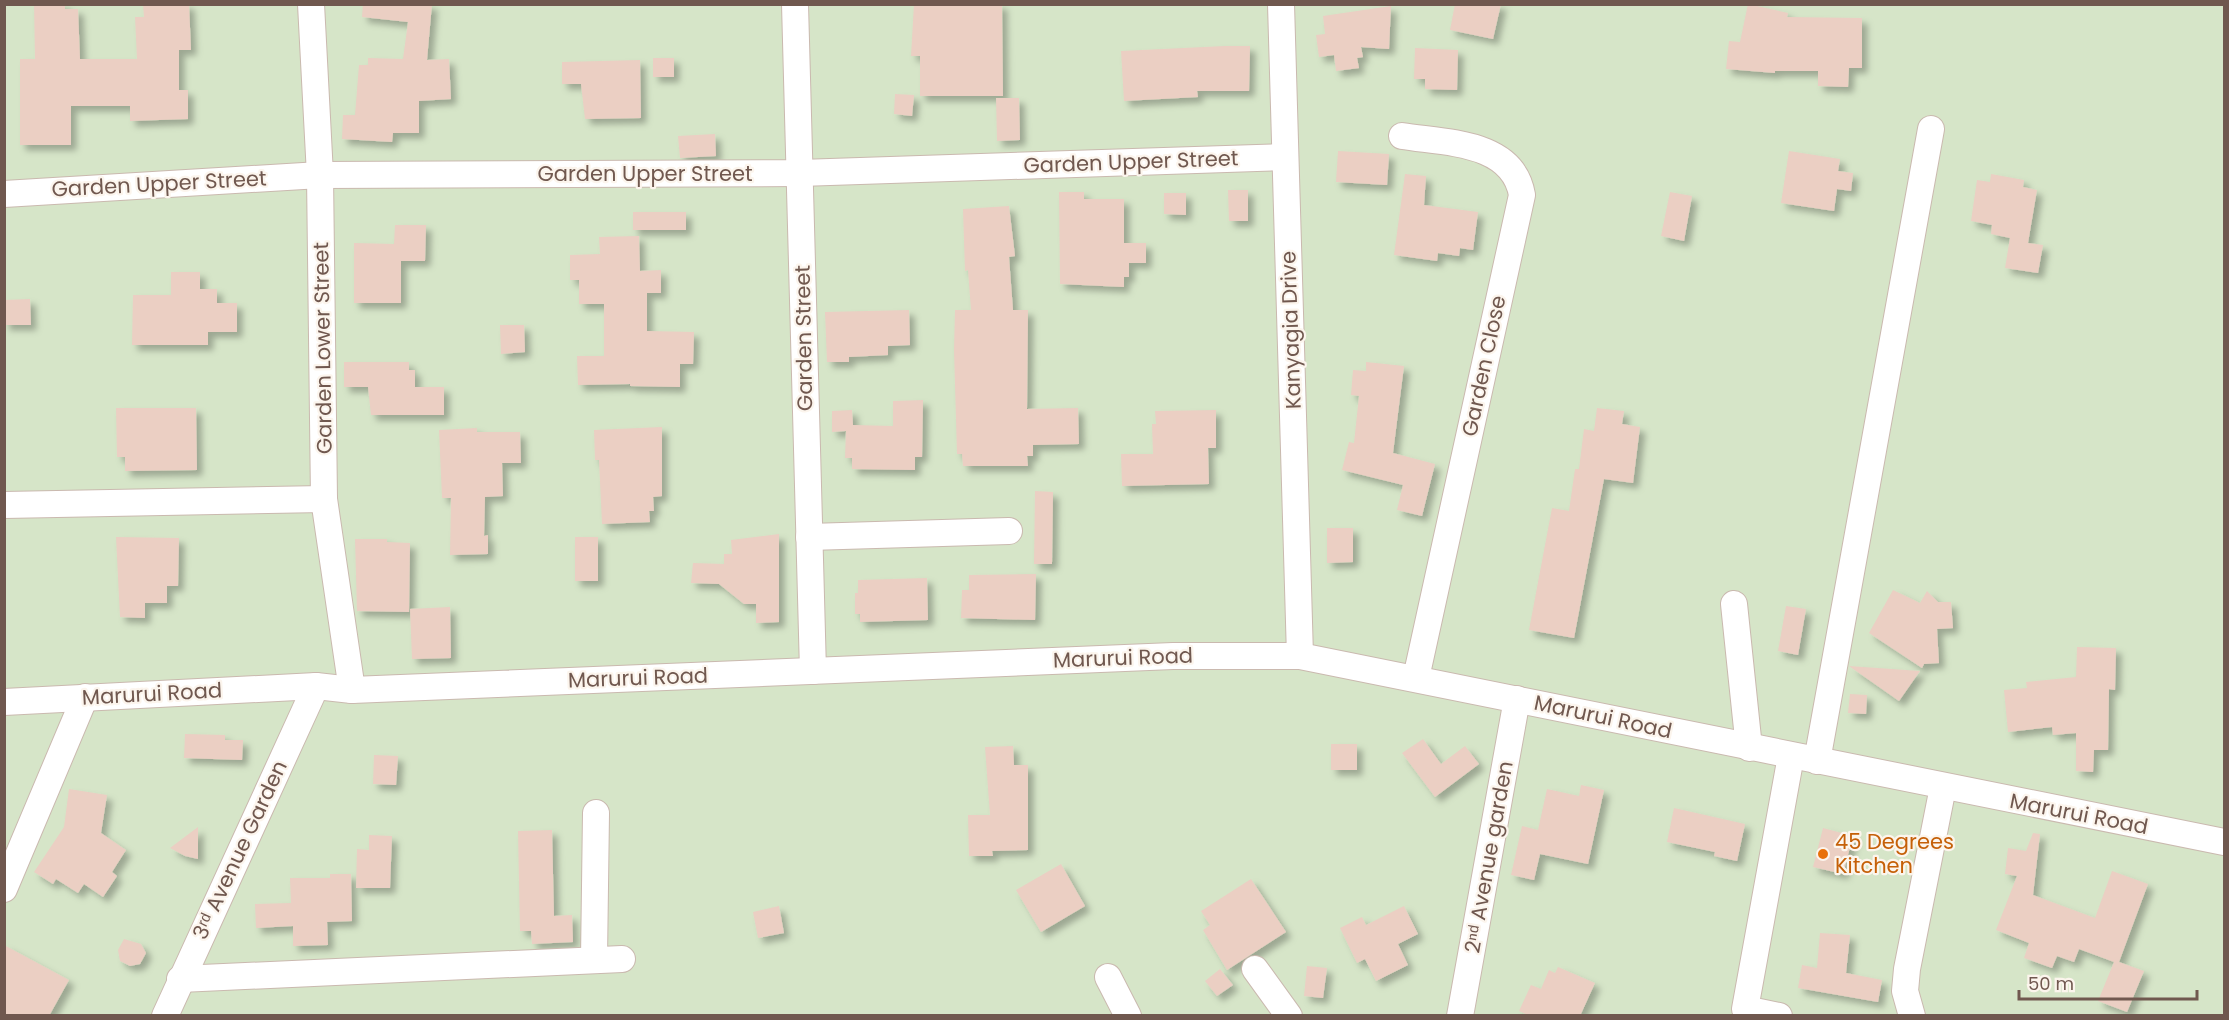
<svg xmlns="http://www.w3.org/2000/svg" width="2229" height="1020" viewBox="0 0 2229 1020" font-family="Poppins,sans-serif">
<style>
.green{fill:#d6e5c8}
.building{fill:#ebcfc3;filter:url(#shadow)}
.lines{fill:none;stroke-linecap:round;stroke-linejoin:round}
.minor-casing{stroke:#cab9af;stroke-width:28}
.minor{stroke:#fff;stroke-width:26}
.food-dot{fill:#e8710a;stroke:#fcf5ed;stroke-width:2}
.labels{text-anchor:middle;stroke-width:4.5;stroke-linejoin:round;paint-order:stroke}
.street-label{font-size:21px;fill:#70584f;stroke:#fcf5ed}
.food-label{font-size:21px;fill:#c56008;stroke:#fcf5ed;text-anchor:start}
</style>
<defs>
<filter id="shadow"><feDropShadow dx="5.5" dy="5.5" stdDeviation="3" flood-color="#0004"/></filter>
</defs>
<rect width="100%" height="100%" fill="#f9f1e7"/>
<rect class="green" x="5" y="5" width="2219" height="1010"/>
<g class="building">
<path d="M34,4H65V9H78L80,59H137L135,17H144L143,4H189L191,50H179V90H188V119L130,121V106H71V145H20V59H35Z"/>
<path d="M363,4H432L427,60L449,59L451,99L419,101V133H393L392,142L342,139L343,115H355L359,65H368V58L403,59L408,22L362,17Z"/>
<path d="M914,4H1002L1003,96H920V56H911Z"/>
<path d="M1455,4H1501L1493,39L1450,30Z"/>
<path d="M1748,4L1788,13L1787,17L1862,18V68H1849L1848,87L1818,86V71H1775V73L1726,69L1729,41L1740,42Z"/>
<path d="M1391,6L1389,49L1361,47L1363,57L1357,58L1359,68L1336,71L1334,55L1319,57L1316,35L1325,34L1323,16Z"/>
<path d="M1225,46H1250L1249,91H1197L1198,97L1124,101L1121,51Z"/>
<path d="M1415,48L1458,50L1457,90L1425,89V79H1414Z"/>
<rect x="653" y="58" width="21" height="19"/>
<path d="M640,60L641,118L585,119L581,84H562V62Z"/>
<path d="M895,94L914,95L912,116L894,114Z"/>
<path d="M996,98H1019L1020,140L997,141Z"/>
<path d="M715,134L716,156L680,158L678,136Z"/>
<path d="M1338,151L1389,154L1387,185L1336,182Z"/>
<path d="M1789,151L1840,159L1838,171L1853,173L1851,191L1837,189L1834,211L1781,203Z"/>
<path d="M1405,174L1426,176L1424,205L1478,212L1473,250L1460,248L1459,256L1438,253L1437,261L1394,255Z"/>
<path d="M1991,174L2024,180L2023,187L2037,190L2028,243L2043,245L2038,273L2005,268L2010,238L1991,234L1992,225L1971,221L1977,180L1990,182Z"/>
<path d="M1228,190H1248V221H1229Z"/>
<path d="M1059,192H1084V199H1124V243H1146V263H1129V277H1124V287L1060,284Z"/>
<path d="M1670,192L1692,196L1684,241L1661,236Z"/>
<path d="M1164,193H1186V215L1164,214Z"/>
<path d="M1009,206L1015,256L1009,257L1013,310H1028L1027,409L1078,408L1079,444L1033,445V456H1027L1028,466H963L962,454H957L954,350L955,310H971L968,270L965,271L963,209Z"/>
<rect x="633" y="212" width="53" height="18"/>
<path d="M395,225H426L425,261H401V303H354V243L394,244Z"/>
<path d="M639,236L640,271L661,270V293H647V331L694,332L693,364H680V387L630,386V384L578,385L577,356H604V304H579V280H570V255L600,254L599,237Z"/>
<path d="M171,272H200V289H217V303H237V332H208V345H132L133,295H171Z"/>
<path d="M30,299L31,325H4V300Z"/>
<path d="M909,310L910,345L888,346V355L849,357V362H827L825,312Z"/>
<path d="M500,325H524L525,352L501,354Z"/>
<path d="M344,362H409V370H415V387H444V415H371L368,387H344Z"/>
<path d="M1366,362L1404,366L1393,453L1435,464L1422,516L1397,510L1403,485L1342,470L1349,442L1354,443L1359,396L1351,395L1353,370L1366,371Z"/>
<path d="M923,400L922,457H915V470L852,469V458H845L846,431L832,432V411L852,410L853,425L893,426V401Z"/>
<path d="M116,408H196L197,470L125,471V457H117Z"/>
<path d="M1597,408L1624,411L1622,424L1640,427L1633,483L1604,479L1574,638L1529,630L1552,508L1569,511L1575,469H1579L1584,429L1594,431Z"/>
<path d="M1216,410V448H1208L1209,484L1122,486L1121,454H1153L1152,424H1156L1155,411Z"/>
<path d="M662,427V496L653,497L654,511H649L650,522L602,524L599,460H595L594,430Z"/>
<path d="M477,428V432H520L521,463H502L503,496L485,497L484,536L488,535V554L450,555L451,498H442L439,430Z"/>
<path d="M1035,491L1053,492L1052,564H1034Z"/>
<path d="M1327,528H1353V562L1327,563Z"/>
<path d="M779,534V622L756,623V604H744L719,584L691,583L693,563L724,564V554H732L731,540Z"/>
<path d="M116,537L179,538L178,586H167V603H145V618L120,617Z"/>
<rect x="575" y="537" width="23" height="44"/>
<path d="M355,539H387V542L410,543L409,612L357,611Z"/>
<path d="M1036,574L1035,620L961,618L962,590H969V575Z"/>
<path d="M927,578L928,620L860,622V614H855V593H858V580Z"/>
<path d="M1893,590L1920,603L1927,591L1938,602H1951L1953,628L1937,629L1939,663L1924,664L1922,668L1869,633Z"/>
<path d="M1786,606L1806,609L1798,655L1778,651Z"/>
<path d="M450,607L451,658L412,659L410,609Z"/>
<path d="M2077,647L2116,648L2115,690L2109,689L2108,750H2094L2093,772L2076,771V733L2053,735L2052,727L2008,732L2004,690L2027,688L2026,682L2076,677Z"/>
<path d="M1849,666L1920,671L1899,701Z"/>
<path d="M1850,694L1867,695L1866,714L1848,713Z"/>
<path d="M185,734L225,735V740H243L242,760L184,758Z"/>
<path d="M1423,739L1441,764L1465,746L1479,764L1435,797L1402,753Z"/>
<rect x="1331" y="744" width="26" height="26"/>
<path d="M1013,746L1014,765H1028V850L992,851L993,856H969L968,815H990L985,747Z"/>
<path d="M374,755L398,756L396,785L373,784Z"/>
<path d="M1581,785L1604,790L1588,864L1540,854L1534,880L1511,875L1522,826L1538,830L1547,789L1579,796Z"/>
<path d="M69,789L107,795L101,833L126,850L112,872L117,876L103,897L84,884L78,893L56,879L53,884L34,872L64,827Z"/>
<path d="M1674,808L1745,824L1737,861L1714,856L1715,852L1667,842Z"/>
<path d="M198,827V859L185,856L170,848Z"/>
<path d="M1823,828L1853,836L1843,874L1813,867Z"/>
<path d="M552,830L554,916L572,915L573,942L532,944L531,931H520L518,831Z"/>
<path d="M2033,833L2040,834L2033,895L2095,918L2112,871L2148,884L2119,962L2144,971L2127,1012L2098,1001L2114,962L2079,949L2074,962L2057,956L2052,968L2024,958L2029,943L1996,930L2017,876L2005,874L2008,848L2026,851Z"/>
<path d="M369,835L392,836L390,888H356L357,849L369,850Z"/>
<path d="M1061,864L1085,906L1041,932L1016,890Z"/>
<path d="M330,874H351L352,921L327,922L328,945L293,946V926L256,928L255,904L291,903L290,878H330Z"/>
<path d="M1251,879L1286,932L1227,970L1203,930L1210,925L1201,911Z"/>
<path d="M779,906L784,933L758,938L753,912Z"/>
<path d="M1404,906L1418,934L1398,944L1408,965L1376,981L1365,959L1357,963L1340,928L1362,917L1366,925Z"/>
<path d="M1820,933L1850,935L1846,973L1882,980L1878,1002L1798,988L1802,965L1817,968Z"/>
<path d="M124,939L141,944L146,953L140,964L130,966L120,961L118,950Z"/>
<path d="M4,945L69,980L49,1016H4Z"/>
<path d="M1307,966L1327,968L1323,998L1304,996Z"/>
<path d="M1558,967L1595,983L1580,1016H1530L1519,1011L1531,985L1541,989L1549,970L1555,973Z"/>
<path d="M1220,969L1233,985L1217,996L1205,981Z"/>
</g>
<g class="lines">
<g class="minor-casing">
<g id="minor">
<path d="M311,4L320,175L324,499L352,690"/>
<path d="M795,4L813,671"/>
<path d="M1281,4L1300,656"/>
<path d="M1402,136C1445,143 1513,141 1522,195L1416,678"/>
<path d="M4,194L320,175L800,173L1285,157"/>
<path d="M4,505L324,499"/>
<path d="M809,537L1009,531"/>
<path d="M1734,604L1749,748"/>
<path d="M4,702L316,686L352,690L1173,656H1300L2224,842"/>
<path d="M1817,761L1931,129"/>
<path d="M4,889L85,697"/>
<path d="M594,959L596,813"/>
<path d="M1255,969L1289,1016"/>
<path d="M1108,977L1128,1016"/>
<path d="M180,979L622,959"/>
<path d="M165,1016L316,686"/>
<path d="M1460,1016L1517,699"/>
<path d="M1779,1016L1745,1009L1791,756"/>
<path d="M1912,1016L1905,991L1907,969L1943,787"/>
</g>
</g>
<use href="#minor" class="minor"/>
</g>
<circle class="food-dot" cx="1823" cy="854" r="6"/>
<g class="labels">
<g class="street-label">
<text transform="translate(1131 162) rotate(-2)" y="7">Garden Upper Street</text>
<text x="645" y="181">Garden Upper Street</text>
<text transform="translate(159 184) rotate(-3)" y="7">Garden Upper Street</text>
<text transform="translate(1291 330) rotate(-92)" y="7">Kanyagia Drive</text>
<text transform="translate(804 338) rotate(-91)" y="7">Garden Street</text>
<text transform="translate(323 348) rotate(-91)" y="7">Garden Lower Street</text>
<text transform="translate(1484 366) rotate(-78)" y="7">Garden Close</text>
<text transform="translate(1123 658) rotate(-2)" y="7">Marurui Road</text>
<text transform="translate(638 678) rotate(-2)" y="7">Marurui Road</text>
<text transform="translate(152 694) rotate(-3)" y="7">Marurui Road</text>
<text transform="translate(1603 717) rotate(12)" y="7">Marurui Road</text>
<text transform="translate(2079 814) rotate(11)" y="7">Marurui Road</text>
<text transform="translate(240 850) rotate(-65)" y="7">3ʳᵈ Avenue Garden</text>
<text transform="translate(1489 857) rotate(-80)" y="7">2ⁿᵈ Avenue garden</text>
</g>
<g class="food-label">
<text x="1835" y="849">45 Degrees<tspan x="1835" dy="24">Kitchen</tspan></text>
</g>
</g>
<rect width="2229" height="1020" fill="none" stroke="#70584f" stroke-width="12"/>
<path d="M2019 990v9h178v-9" fill="none" stroke="#70584f" stroke-width="3"/>
<text x="2028" y="990" font-size="18" fill="#70584f" stroke="#fcf5ed" stroke-width="4.5" paint-order="stroke">50 m</text>
</svg>
